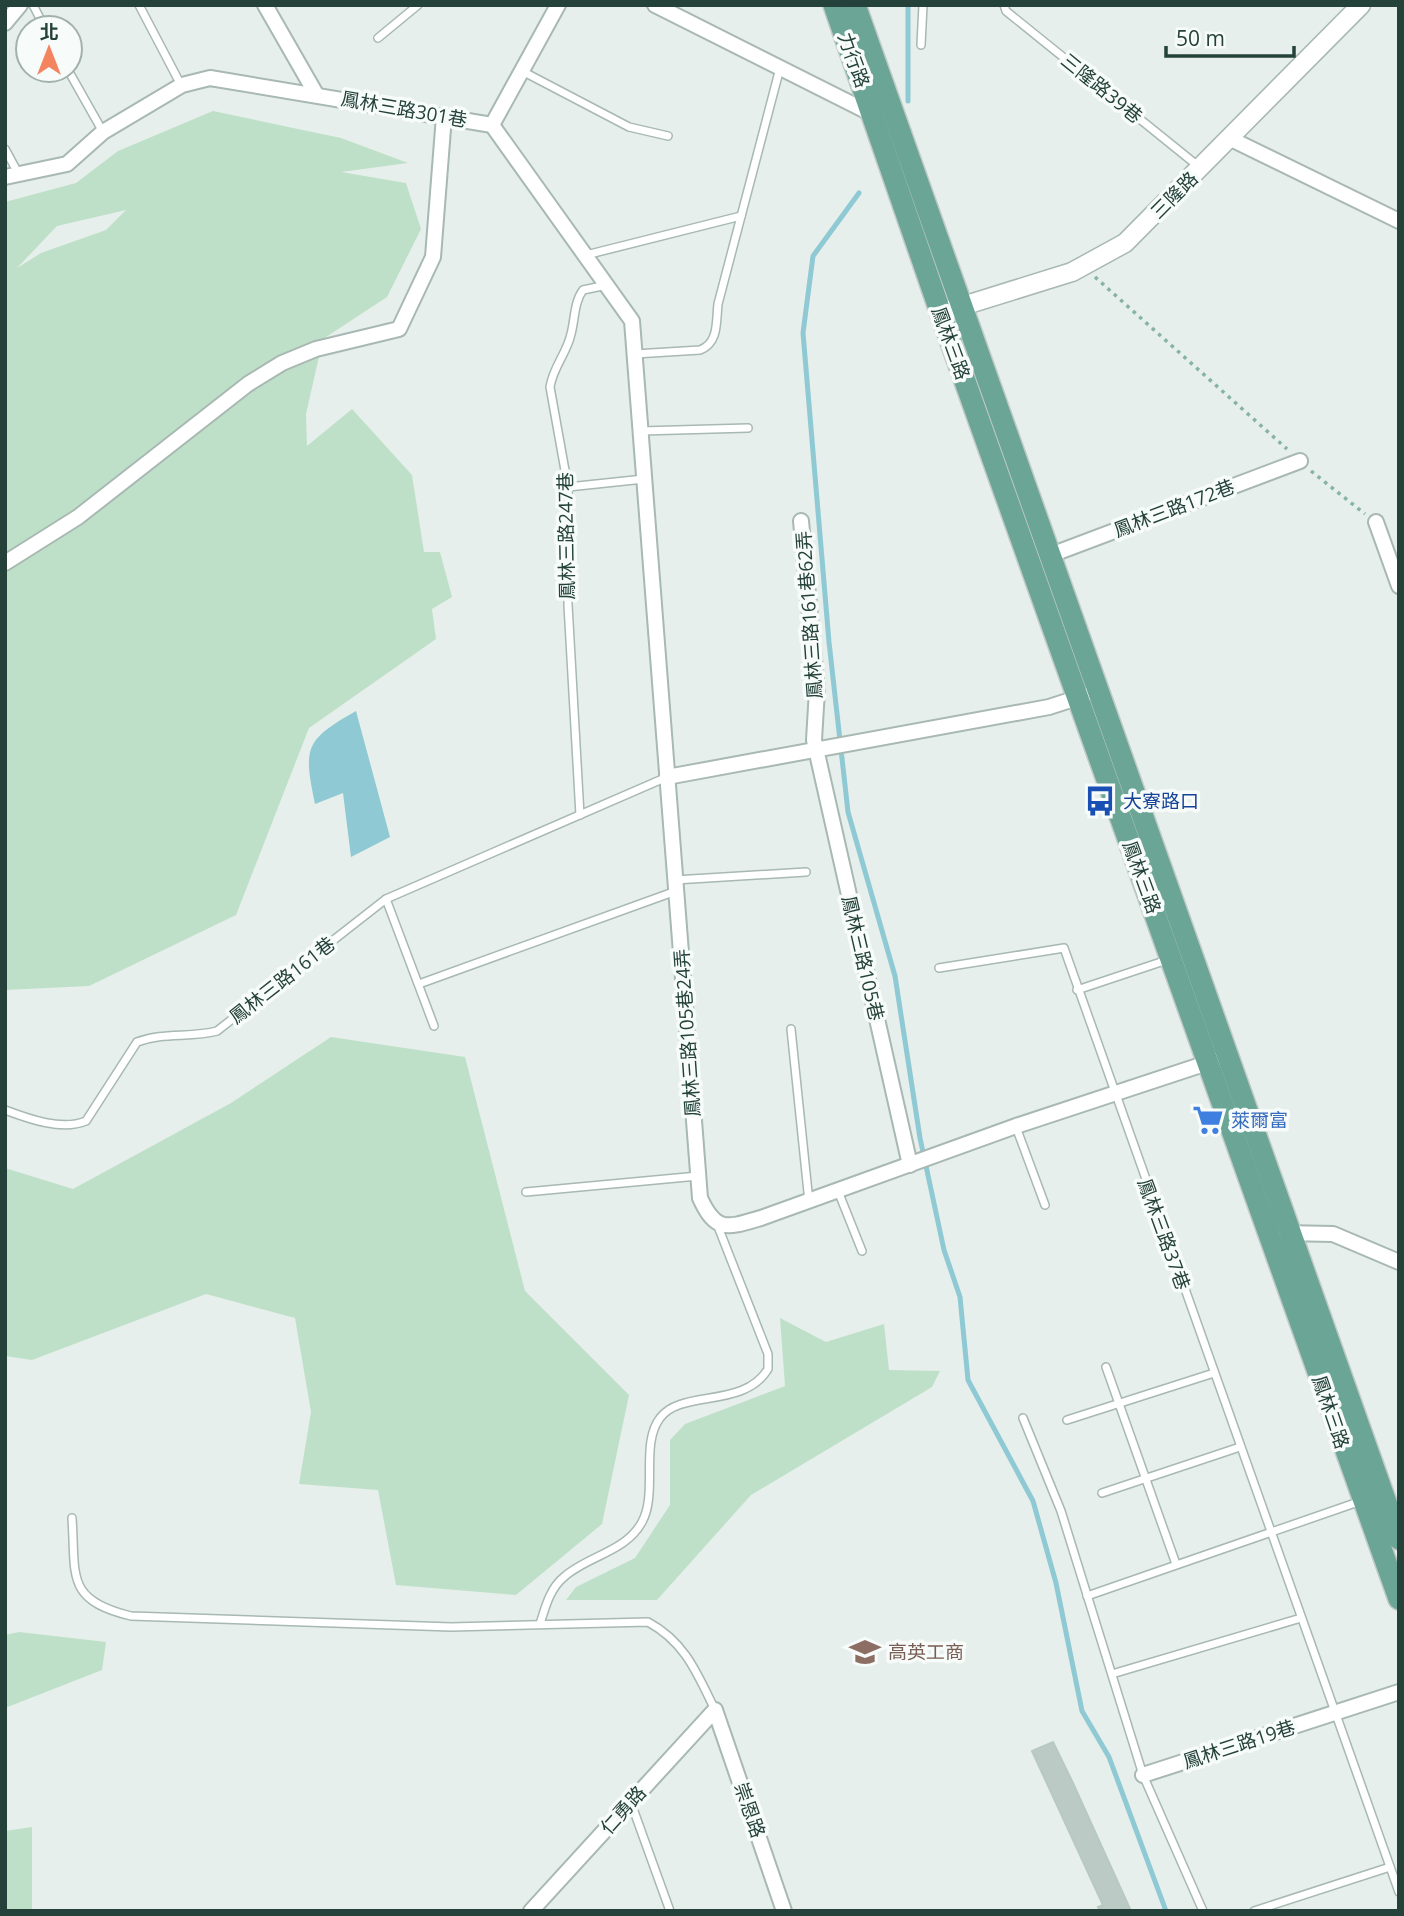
<svg xmlns="http://www.w3.org/2000/svg" width="1404" height="1916" viewBox="0 0 1404 1916" font-family="'Open Sans','Noto Sans TC',sans-serif">
<style>
.green{fill:#bfe0c8;fill-rule:evenodd}
.water{fill:#8ec9d4}
.lines{fill:none;stroke-linecap:round;stroke-linejoin:round}
.stream{stroke:#8ec9d4;stroke-width:5}
.building{fill:#bbcac4;stroke:#b8c9c2;stroke-width:2}
.service-casing{stroke:#a8b8b2;stroke-width:10}
.minor-casing{stroke:#a8b8b2;stroke-width:18}
.tertiary-casing{stroke:#a8b8b2;stroke-width:21}
.primary-casing{stroke:#c2cac8;stroke-width:24}
.path{stroke:#86b3a5;stroke-width:3.5;stroke-dasharray:3.5 5;stroke-linecap:butt}
.service{stroke:#fff;stroke-width:7}
.minor{stroke:#fff;stroke-width:14}
.tertiary{stroke:#fff;stroke-width:18}
.primary{stroke:#6aa596;stroke-width:21}
.labels{text-anchor:middle;stroke-width:7;stroke-linejoin:round;paint-order:stroke}
.street-label{font-size:19px;fill:#24423a;stroke:#f7fbf9}
.transit-label{font-size:19px;fill:#164399;stroke:#f7fbf9;text-anchor:start}
.shop-label{font-size:19px;fill:#366cbe;stroke:#f7fbf9;text-anchor:start}
.education-label{font-size:19px;fill:#785e54;stroke:#f7fbf9;text-anchor:start}
</style>
<rect width="100%" height="100%" fill="#e6efeb"/>
<g class="green">
<path d="M213,111L341,138L408,163L341,172L406,183L421,229L387,297L323,339L306,414L307,446L352,409L412,475L424,552H440L452,597L432,609L436,639L309,728L236,915L89,986L5,990V202L76,183L118,151ZM126,210L106,230L41,253L17,268L57,226Z"/>
<path d="M331,1037L465,1057L525,1291L629,1395L602,1524L516,1595L396,1585L378,1490L299,1484L311,1412L295,1318L206,1294L32,1360L5,1356V1168L73,1189L231,1103Z"/>
<path d="M780,1318L826,1342L884,1324L889,1370L940,1371L932,1387L751,1495L657,1600H566L576,1587L635,1558L670,1505V1440L685,1424L785,1386Z"/>
<path d="M19,1632L106,1642L102,1670L5,1708V1635Z"/>
<path d="M32,1827V1911H5V1831Z"/>
</g>
<path class="water" d="M356,711L390,837L351,857L343,793L315,804C303,747 305,740 356,711Z"/>
<g class="lines">
<g class="stream">
<path d="M908,5V101"/>
<path d="M859,193L813,256L803,333L829,642L848,812L895,976L920,1138L944,1250L960,1297L968,1380L1033,1501L1056,1583L1082,1711L1109,1757L1166,1911"/>
</g>
</g>
<path class="building" d="M1053,1742L1072,1781L1131,1911H1100L1098,1907L1103,1905L1032,1751Z"/>
<g class="lines">
<g class="service-casing">
<g id="service">
<path d="M33,5L45,28"/>
<path d="M139,5L181,85"/>
<path d="M1004,5L1006,11L1198,166"/>
<path d="M378,38L418,5"/>
<path d="M921,45L923,5"/>
<path d="M68,70L103,132"/>
<path d="M522,71L629,127L668,136"/>
<path d="M5,149L18,173"/>
<path d="M586,255L741,216"/>
<path d="M635,354L700,350C719,343 716,321 718,304L780,68"/>
<path d="M641,431L748,428"/>
<path d="M568,487L644,479"/>
<path d="M580,815L568,605V487L550,387C553,367 567,353 571,334C575,319 574,302 583,290L607,285"/>
<path d="M675,880L806,872"/>
<path d="M386,899L434,1026"/>
<path d="M939,968L1064,948L1399,1892"/>
<path d="M419,984L676,891"/>
<path d="M1077,990L1170,959"/>
<path d="M791,1029L809,1202"/>
<path d="M5,1110C29,1119 62,1131 86,1121L137,1042C163,1032 190,1038 217,1031L386,899L667,777"/>
<path d="M1016,1127L1045,1205"/>
<path d="M838,1191L862,1251"/>
<path d="M526,1192L698,1176"/>
<path d="M1106,1367L1176,1564"/>
<path d="M1023,1418L1061,1511L1143,1775L1203,1911"/>
<path d="M1067,1420L1214,1373"/>
<path d="M1102,1493L1240,1447"/>
<path d="M72,1518C76,1576 65,1600 131,1616L451,1627L648,1622C685,1642 697,1673 715,1710"/>
<path d="M1087,1596L1361,1501"/>
<path d="M540,1624C545,1608 550,1588 564,1577C587,1556 626,1552 642,1522C658,1493 640,1444 660,1418C681,1389 744,1409 768,1369V1354L717,1224"/>
<path d="M1112,1674L1301,1618"/>
<path d="M631,1803L670,1911"/>
<path d="M1254,1911L1390,1867"/>
</g>
</g>
<g class="minor-casing">
<g id="minor">
<path d="M265,5L316,94"/>
<path d="M655,5L874,115"/>
<path d="M5,23L20,5"/>
<path d="M492,125L632,321L700,1198C716,1233 727,1228 761,1218L1016,1126L1216,1060"/>
<path d="M1231,139L1399,221"/>
<path d="M5,177L67,164L103,132L182,85L210,78L492,125L558,5"/>
<path d="M801,521L817,690L814,740L910,1165"/>
<path d="M1376,522L1399,586"/>
<path d="M1048,556L1300,461"/>
<path d="M5,563L78,517L248,384L282,363L316,349L399,329L433,257L444,116"/>
<path d="M667,777L1049,707L1086,695"/>
<path d="M1284,1233L1333,1234L1399,1262"/>
<path d="M1143,1775L1399,1692"/>
<path d="M531,1911L715,1710L784,1911"/>
</g>
</g>
<g class="tertiary-casing">
<path id="tertiary" d="M950,310L1072,272L1125,243L1361,5"/>
</g>
<g class="primary-casing">
<g id="primary">
<path d="M834,5L941,314L1399,1599"/>
<path d="M855,5L1399,1539"/>
</g>
</g>
<g class="path">
<path d="M1095,277L1287,449"/>
<path d="M1311,471L1365,514"/>
</g>
<use href="#service" class="service"/>
<use href="#minor" class="minor"/>
<use href="#tertiary" class="tertiary"/>
<use href="#primary" class="primary"/>
</g>
<defs>
<g id="bus-bare" transform="scale(2.415)"><path d="M-5-6H5V4H4V6H2V4H-2V6H-4V4H-5ZM-3.5-4V0h7V-4ZM-3.5 1.2v1.5H-2V1.2ZM2 1.2v1.5H3.5V1.2Z" fill="#1a4fb4" stroke="#f7fbf9" stroke-width="2.5" paint-order="stroke"/></g>
<g id="supermarket-bare" transform="scale(2.415)"><path d="M-6-5.5h2.5l.6 2H6L4.5 2H-2.5L-4.4-4H-6ZM-1.5 3.2a1.3 1.3 0 1 0 .1 0ZM3 3.2a1.3 1.3 0 1 0 .1 0Z" fill="#3f7fe0" stroke="#f7fbf9" stroke-width="2.5" paint-order="stroke"/></g>
<g id="school-bare" transform="scale(2.415)"><path d="M0-5L7-2L0 1L-7-2ZM-4 1L0 2.5L4 1V4Q0 6-4 4Z" fill="#8d6e63" stroke="#f7fbf9" stroke-width="2.5" paint-order="stroke"/></g>
</defs>
<g fill-rule="evenodd">
<use href="#bus-bare" x="1100" y="801"/>
<use href="#supermarket-bare" x="1208" y="1120"/>
<use href="#school-bare" x="865" y="1652"/>
</g>
<g class="labels">
<g class="street-label">
<text transform="translate(854 60) rotate(70)" y="7">力行路</text>
<text transform="translate(1102 88) rotate(39)" y="7">三隆路39巷</text>
<text transform="translate(404 109) rotate(10)" y="7">鳳林三路301巷</text>
<text transform="translate(1174 195) rotate(-45)" y="7">三隆路</text>
<text transform="translate(951 343) rotate(70)" y="7">鳳林三路</text>
<text transform="translate(1174 508) rotate(-21)" y="7">鳳林三路172巷</text>
<text transform="translate(566 536) rotate(-91)" y="7">鳳林三路247巷</text>
<text transform="translate(809 615) rotate(-94)" y="7">鳳林三路161巷62弄</text>
<text transform="translate(1142 877) rotate(70)" y="7">鳳林三路</text>
<text transform="translate(863 958) rotate(77)" y="7">鳳林三路105巷</text>
<text transform="translate(282 980) rotate(-38)" y="7">鳳林三路161巷</text>
<text transform="translate(687 1033) rotate(-94)" y="7">鳳林三路105巷24弄</text>
<text transform="translate(1164 1234) rotate(70)" y="7">鳳林三路37巷</text>
<text transform="translate(1331 1412) rotate(71)" y="7">鳳林三路</text>
<text transform="translate(1239 1744) rotate(-18)" y="7">鳳林三路19巷</text>
<text transform="translate(623 1810) rotate(-48)" y="7">仁勇路</text>
<text transform="translate(750 1810) rotate(71)" y="7">崇恩路</text>
</g>
<g class="transit-label">
<text x="1123" y="808">大寮路口</text>
</g>
<g class="shop-label">
<text x="1231" y="1127">萊爾富</text>
</g>
<g class="education-label">
<text x="888" y="1659">高英工商</text>
</g>
</g>
<rect width="1404" height="1916" fill="none" stroke="#24423a" stroke-width="14"/>
<g transform="translate(49 49)"><circle r="33" fill="#f7fbf9" stroke="#a3b1ad" stroke-width="2"/>
<path d="M0-5L12 26L0 18L-12 26Z" fill="#f4845f"/>
<text y="-10" font-size="19" font-weight="bold" text-anchor="middle" fill="#24423a">北</text>
</g>
<path d="M1166 46v10h128v-10" fill="none" stroke="#24423a" stroke-width="3.5"/>
<text x="1176" y="46" font-size="21" fill="#24423a" stroke="#f7fbf9" stroke-width="5" paint-order="stroke">50 m</text>
</svg>
